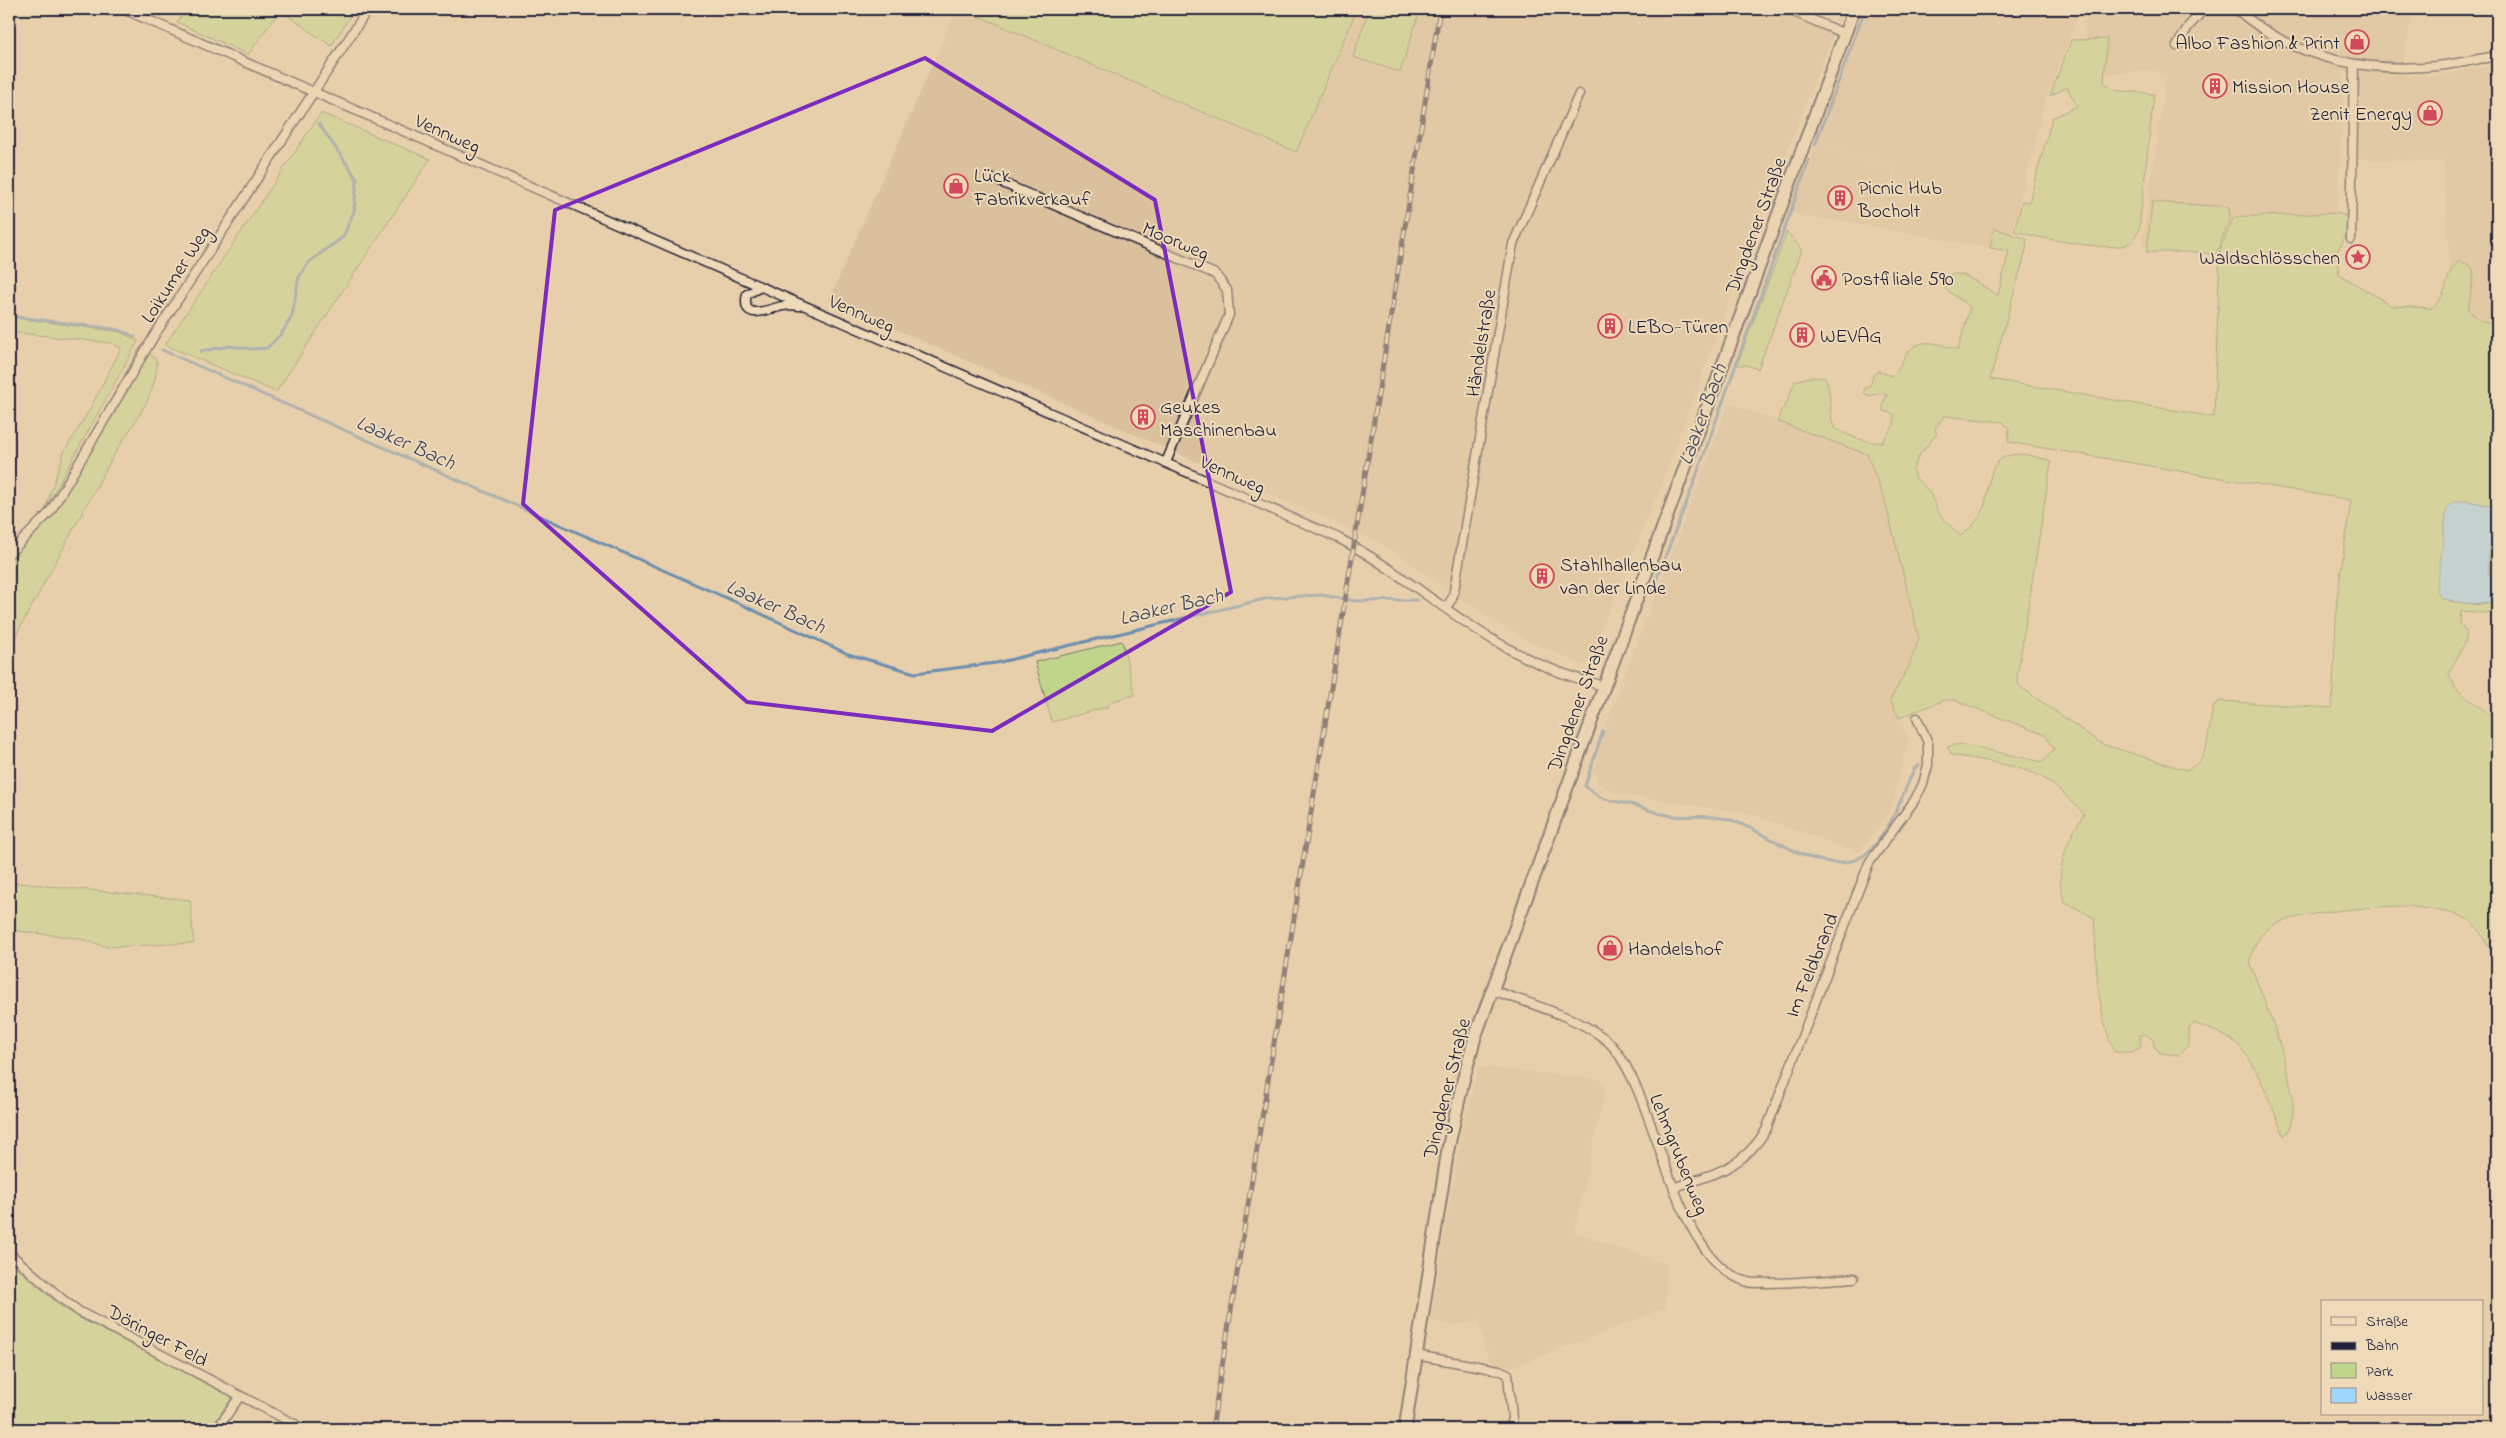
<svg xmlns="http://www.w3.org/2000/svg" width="2506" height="1438" viewBox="0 0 2506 1438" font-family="'Indie Flower',sans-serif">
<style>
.built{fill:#dac09d}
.green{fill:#c0d58b;stroke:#717c63;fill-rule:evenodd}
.water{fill:#9ed6fd;stroke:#6c8eaf}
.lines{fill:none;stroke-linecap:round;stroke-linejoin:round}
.stream{stroke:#6c8eaf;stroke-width:3}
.street-casing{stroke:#22223b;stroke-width:11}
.secondary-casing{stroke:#22223b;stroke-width:15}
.street{stroke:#eedab8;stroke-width:8}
.secondary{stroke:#eedab8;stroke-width:11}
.rail-casing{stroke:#22223b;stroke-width:5}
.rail{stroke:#eedab8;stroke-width:3;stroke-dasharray:9;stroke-linecap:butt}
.marked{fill:none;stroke:#7b2cbf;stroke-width:4;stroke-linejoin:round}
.labels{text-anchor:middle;stroke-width:4;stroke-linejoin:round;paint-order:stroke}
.poi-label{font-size:20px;fill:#22223b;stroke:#eedab8;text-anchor:start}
.street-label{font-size:20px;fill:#22223b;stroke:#eedab8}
.water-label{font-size:21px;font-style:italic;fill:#3b4662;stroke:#eedab8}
</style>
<rect width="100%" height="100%" fill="#e8cfab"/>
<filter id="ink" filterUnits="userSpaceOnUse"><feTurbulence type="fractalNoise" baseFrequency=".02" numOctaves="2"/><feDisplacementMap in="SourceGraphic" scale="10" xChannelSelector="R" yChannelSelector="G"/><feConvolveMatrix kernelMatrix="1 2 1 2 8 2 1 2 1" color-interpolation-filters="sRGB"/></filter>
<g filter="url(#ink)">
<g class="built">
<path d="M957,9H962L1295,152L1357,9H1777L1833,33L1746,256L1662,483L1586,666L1524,639L1480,612L1377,541L829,300Z"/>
<path d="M1864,9H2080L2045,102L2011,234L1994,229L1990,248L1837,220L1807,218L1792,212L1816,145L1894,167L1889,203L1897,167L1816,144Z"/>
<path d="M2081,9H2412L2401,76H2432L2497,65V324L2492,325L2474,316L2468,309L2474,279L2459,261L2450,270L2444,162L2355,159L2353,91L2349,72L2344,73L2337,213L2234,217L2223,241L2142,247L2166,77H2160L2156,70L2104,74L2085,37L2086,11Z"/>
<path d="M1729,403L1867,454L1885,501L1919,638L1909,666L1890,700L1908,737L1891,810L1858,852L1751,814L1613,793L1598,783L1594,770L1609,717Z"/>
<path d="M1479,1067L1601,1079L1606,1087L1574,1232L1667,1264L1665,1308L1514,1367L1490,1363L1478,1321L1454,1325L1430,1321L1461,1134Z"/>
</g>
<g class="green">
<path d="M187,9H355L331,46L280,10L248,55L177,22Z"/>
<path d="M962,9H1357L1296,152Z"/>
<path d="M1369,9L1420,10L1400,72L1353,57Z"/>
<path d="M2107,39L2104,82L2113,90L2154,94L2139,229C2136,235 2135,240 2128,244C2111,253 2035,237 2014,231L2022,201L2029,202L2052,118L2077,106L2067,87L2050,96L2071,40Z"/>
<path d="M321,113L430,159L276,392L165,345Z"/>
<path d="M2152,202L2229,207L2230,217L2216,255L2200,252H2147Z"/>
<path d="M2337,213L2356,220L2336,253L2339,274L2392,306L2432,308C2452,291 2441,278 2459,261L2471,266L2474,272L2468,310C2475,317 2487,326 2497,324V507L2466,501L2449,601L2481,605L2497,602V614L2461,611L2460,623L2467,633L2465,643L2449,673L2456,689L2497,720V962C2491,952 2479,927 2470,921C2459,912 2418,907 2403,906C2379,906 2290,913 2272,926C2258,935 2252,948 2250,964C2261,993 2314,1115 2284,1136C2274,1113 2257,1065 2241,1048C2229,1035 2209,1029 2193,1023L2189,1028V1044L2179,1055L2160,1053L2154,1046L2153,1040L2146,1034L2140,1035L2141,1047L2132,1052H2115C2095,1010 2097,963 2094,918L2064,901C2054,870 2067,841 2084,814C2072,801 2058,787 2043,778C2022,765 1977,760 1952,755L1947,747L1959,744L2043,762L2054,749L2045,735L1954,700H1945L1899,718L1890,700L1909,666L1919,638L1885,501L1867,454L1779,422L1780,411L1785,407L1795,381L1809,377L1825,378C1833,394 1828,411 1834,428C1848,435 1866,444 1882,442L1894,425V414L1883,411V403L1887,395L1882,393L1869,396L1864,393V389L1871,384L1873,376L1878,371L1892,376C1900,369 1902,359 1909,351C1923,336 1942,345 1958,350L1970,307L1945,289C1946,254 1986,290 1998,295L2009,251L1990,248L1994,228L2027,239L2026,250L1990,379L2214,417L2220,249L2234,217ZM1944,416L2003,422L2009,429L2008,442L2351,500L2337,598L2332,708L2220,701L2214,705C2207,727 2212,761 2186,770L2102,744L2019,686L2017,677L2051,462C2033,454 2003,447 1993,469C1987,483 1988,500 1981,514C1975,524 1969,530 1960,536L1939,514L1930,493L1914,476L1913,469L1919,455L1937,434L1935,429Z"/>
<path d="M1787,232L1801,249V253L1758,369L1746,365H1737Z"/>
<path d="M9,317L120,332L138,341L45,509L64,452L90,409L121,348L111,343L9,332Z"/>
<path d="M140,347L150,353L157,361C157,399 128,429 111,460C77,523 43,585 9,648V557L49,512Z"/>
<path d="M2497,540V574L2493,577L2488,573L2489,547Z"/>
<path d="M1122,641L1135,695L1112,701L1107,707L1052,722L1035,662Z"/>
<path d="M9,882L190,900L194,943L108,947L77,938L9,930Z"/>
<path d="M9,1261L64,1309L233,1396L210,1429H9Z"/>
</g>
<path class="water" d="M2466,501L2497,507V540L2489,547L2488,573L2493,577L2497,574V602C2478,605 2458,604 2440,597L2437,590L2447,508L2453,502Z"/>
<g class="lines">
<g class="stream">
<path d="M1815,145L1865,9"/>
<path d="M9,316L106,328L120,330L135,337"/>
<path d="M162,350L738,603L848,654L915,673L996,663L1269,598L1321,595L1356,601L1417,600"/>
<path d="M201,351L230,346L252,349L267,348L282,333L292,316L299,277L309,262L343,237L354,211L357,179L319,124"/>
<path d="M1651,593L1692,488L1809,160"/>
<path d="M1603,731L1585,786C1590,790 1595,794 1600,797C1610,802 1623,802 1634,805C1647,809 1659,815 1674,816C1692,818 1713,814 1731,820C1766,831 1815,874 1855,860C1884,850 1903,795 1914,769L1919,765"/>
</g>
<g class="street-casing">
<g id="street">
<path d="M123,9L1338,538C1394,567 1441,609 1495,641C1527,660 1567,677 1604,686"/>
<path d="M1787,9L1845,34"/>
<path d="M2236,9C2293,58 2363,73 2437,66C2457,64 2477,59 2497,56"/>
<path d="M2177,46L2188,27L2204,9"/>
<path d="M991,178L1215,274L1227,290L1229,315L1166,462"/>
<path d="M2351,239L2354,65"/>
<path d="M761,287L747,294C740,324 770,308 783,306C789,305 794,305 799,306"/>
<path d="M9,554L50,512L154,336L368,9"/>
<path d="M1446,607L1452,599L1454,591L1513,244L1579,94"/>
<path d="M1492,990C1524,1002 1593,1021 1614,1048C1660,1105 1673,1261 1748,1282C1754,1284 1761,1282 1767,1283C1796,1283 1825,1280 1854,1278"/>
<path d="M1675,1187C1715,1174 1743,1168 1766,1130L1869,863L1914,801L1923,784L1928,765V743L1917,718"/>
<path d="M9,1253L62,1299L80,1312L304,1429"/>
<path d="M1415,1355L1499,1370L1508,1374L1513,1429"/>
<path d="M217,1429L240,1396"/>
</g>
</g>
<g class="secondary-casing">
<path id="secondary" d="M1405,1429L1448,1149L1463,1081L1475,1037L1854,9"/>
</g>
<use href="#street" class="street"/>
<use href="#secondary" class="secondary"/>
<g class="rail-casing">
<path id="rail" d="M1212,1429L1440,9"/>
</g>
<use href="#rail" class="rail"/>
</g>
</g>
<path d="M0 0H2506V1438H0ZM925,58L1155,200L1231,592L992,731L747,702L523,504L555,210Z" fill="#e8cfab" fill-opacity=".55" fill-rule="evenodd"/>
<path class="marked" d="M925,58L1155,200L1231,592L992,731L747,702L523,504L555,210Z"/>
<defs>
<g id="shop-ring" transform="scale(1.25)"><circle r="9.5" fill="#eedab8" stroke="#d1495b" stroke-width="1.5"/><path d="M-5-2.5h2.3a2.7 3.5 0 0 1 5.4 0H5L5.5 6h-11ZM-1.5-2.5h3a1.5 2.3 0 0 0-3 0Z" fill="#d1495b"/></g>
<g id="building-ring" transform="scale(1.25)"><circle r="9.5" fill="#eedab8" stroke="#d1495b" stroke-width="1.5"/><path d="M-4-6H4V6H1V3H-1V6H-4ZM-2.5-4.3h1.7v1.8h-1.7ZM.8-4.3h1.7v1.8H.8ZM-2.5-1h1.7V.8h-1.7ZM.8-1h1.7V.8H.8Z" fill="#d1495b"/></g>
<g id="sight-ring" transform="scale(1.25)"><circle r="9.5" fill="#eedab8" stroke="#d1495b" stroke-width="1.5"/><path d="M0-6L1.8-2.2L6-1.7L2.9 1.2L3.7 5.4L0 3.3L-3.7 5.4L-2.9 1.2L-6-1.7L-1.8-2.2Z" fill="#d1495b"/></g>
<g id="civic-ring" transform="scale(1.25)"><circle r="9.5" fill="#eedab8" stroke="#d1495b" stroke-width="1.5"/><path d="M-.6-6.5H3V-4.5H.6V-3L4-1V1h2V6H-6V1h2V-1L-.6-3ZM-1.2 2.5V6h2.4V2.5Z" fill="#d1495b"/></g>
</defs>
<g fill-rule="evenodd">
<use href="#shop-ring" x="2357" y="42"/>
<use href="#building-ring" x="2215" y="86"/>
<use href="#shop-ring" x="2430" y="113"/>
<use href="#shop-ring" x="956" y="186"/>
<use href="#building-ring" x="1840" y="198"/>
<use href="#sight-ring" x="2358" y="257"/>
<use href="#civic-ring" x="1824" y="278"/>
<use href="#building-ring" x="1610" y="326"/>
<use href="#building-ring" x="1802" y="335"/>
<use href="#building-ring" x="1143" y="417"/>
<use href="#building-ring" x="1542" y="576"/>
<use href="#shop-ring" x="1610" y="948"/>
</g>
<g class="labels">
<g class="poi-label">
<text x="2340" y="49" text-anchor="end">Albo Fashion &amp; Print</text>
<text x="2232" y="93">Mission House</text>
<text x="2412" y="120" text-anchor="end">Zenit Energy</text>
<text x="974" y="182">Lück<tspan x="974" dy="23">Fabrikverkauf</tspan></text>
<text x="1858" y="194">Picnic Hub<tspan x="1858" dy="23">Bocholt</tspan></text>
<text x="2340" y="264" text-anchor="end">Waldschlösschen</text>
<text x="1842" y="285">Postfiliale 590</text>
<text x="1628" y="333">LEBO-Türen</text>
<text x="1820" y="342">WEVAG</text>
<text x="1160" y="413">Geukes<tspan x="1160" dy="23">Maschinenbau</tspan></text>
<text x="1560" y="571">Stahlhallenbau<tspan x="1560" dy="23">van der Linde</tspan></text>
<text x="1628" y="955">Handelshof</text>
</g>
<g class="street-label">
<text transform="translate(448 133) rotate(24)" y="7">Vennweg</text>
<text transform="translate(1755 225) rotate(-70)" y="7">Dingdener Straße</text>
<text transform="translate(1176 240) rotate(23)" y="7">Moorweg</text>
<text transform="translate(175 274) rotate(-57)" y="7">Loikumer Weg</text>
<text transform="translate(862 313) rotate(23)" y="7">Vennweg</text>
<text transform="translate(1480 343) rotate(-81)" y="7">Händelstraße</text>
<text transform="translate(1233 474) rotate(24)" y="7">Vennweg</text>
<text transform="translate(1577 703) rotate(-70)" y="7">Dingdener Straße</text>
<text transform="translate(1811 965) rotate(-68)" y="7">Im Feldbrand</text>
<text transform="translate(1446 1088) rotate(-76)" y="7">Dingdener Straße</text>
<text transform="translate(1680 1154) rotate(68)" y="7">Lehmgrubenweg</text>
<text transform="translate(158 1335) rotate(28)" y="7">Döringer Feld</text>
</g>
<g class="water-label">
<text transform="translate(1702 414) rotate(-70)" y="7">Laaker Bach</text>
<text transform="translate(406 442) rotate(24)" y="7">Laaker Bach</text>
<text transform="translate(776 606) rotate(24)" y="7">Laaker Bach</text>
<text transform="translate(1171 606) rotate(-13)" y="7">Laaker Bach</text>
</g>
</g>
<rect width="2506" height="1438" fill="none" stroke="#eedab8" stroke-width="30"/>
<rect x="15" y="15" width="2476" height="1408" fill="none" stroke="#22223b" stroke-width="2" filter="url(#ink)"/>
<rect x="2321" y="1300" width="162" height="115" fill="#eedab8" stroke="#9c9086"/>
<rect x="2331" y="1317" width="25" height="8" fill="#eedab8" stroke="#9c9086"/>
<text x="2366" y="1326" font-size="15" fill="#22223b">Straße</text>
<rect x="2331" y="1342" width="25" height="8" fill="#22223b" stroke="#9c9086"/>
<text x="2366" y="1350" font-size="15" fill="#22223b">Bahn</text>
<rect x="2331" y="1363" width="25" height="15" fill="#c0d58b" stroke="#9c9086"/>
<text x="2366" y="1376" font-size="15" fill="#22223b">Park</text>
<rect x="2331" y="1388" width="25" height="15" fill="#9ed6fd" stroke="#9c9086"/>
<text x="2366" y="1400" font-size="15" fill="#22223b">Wasser</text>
</svg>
